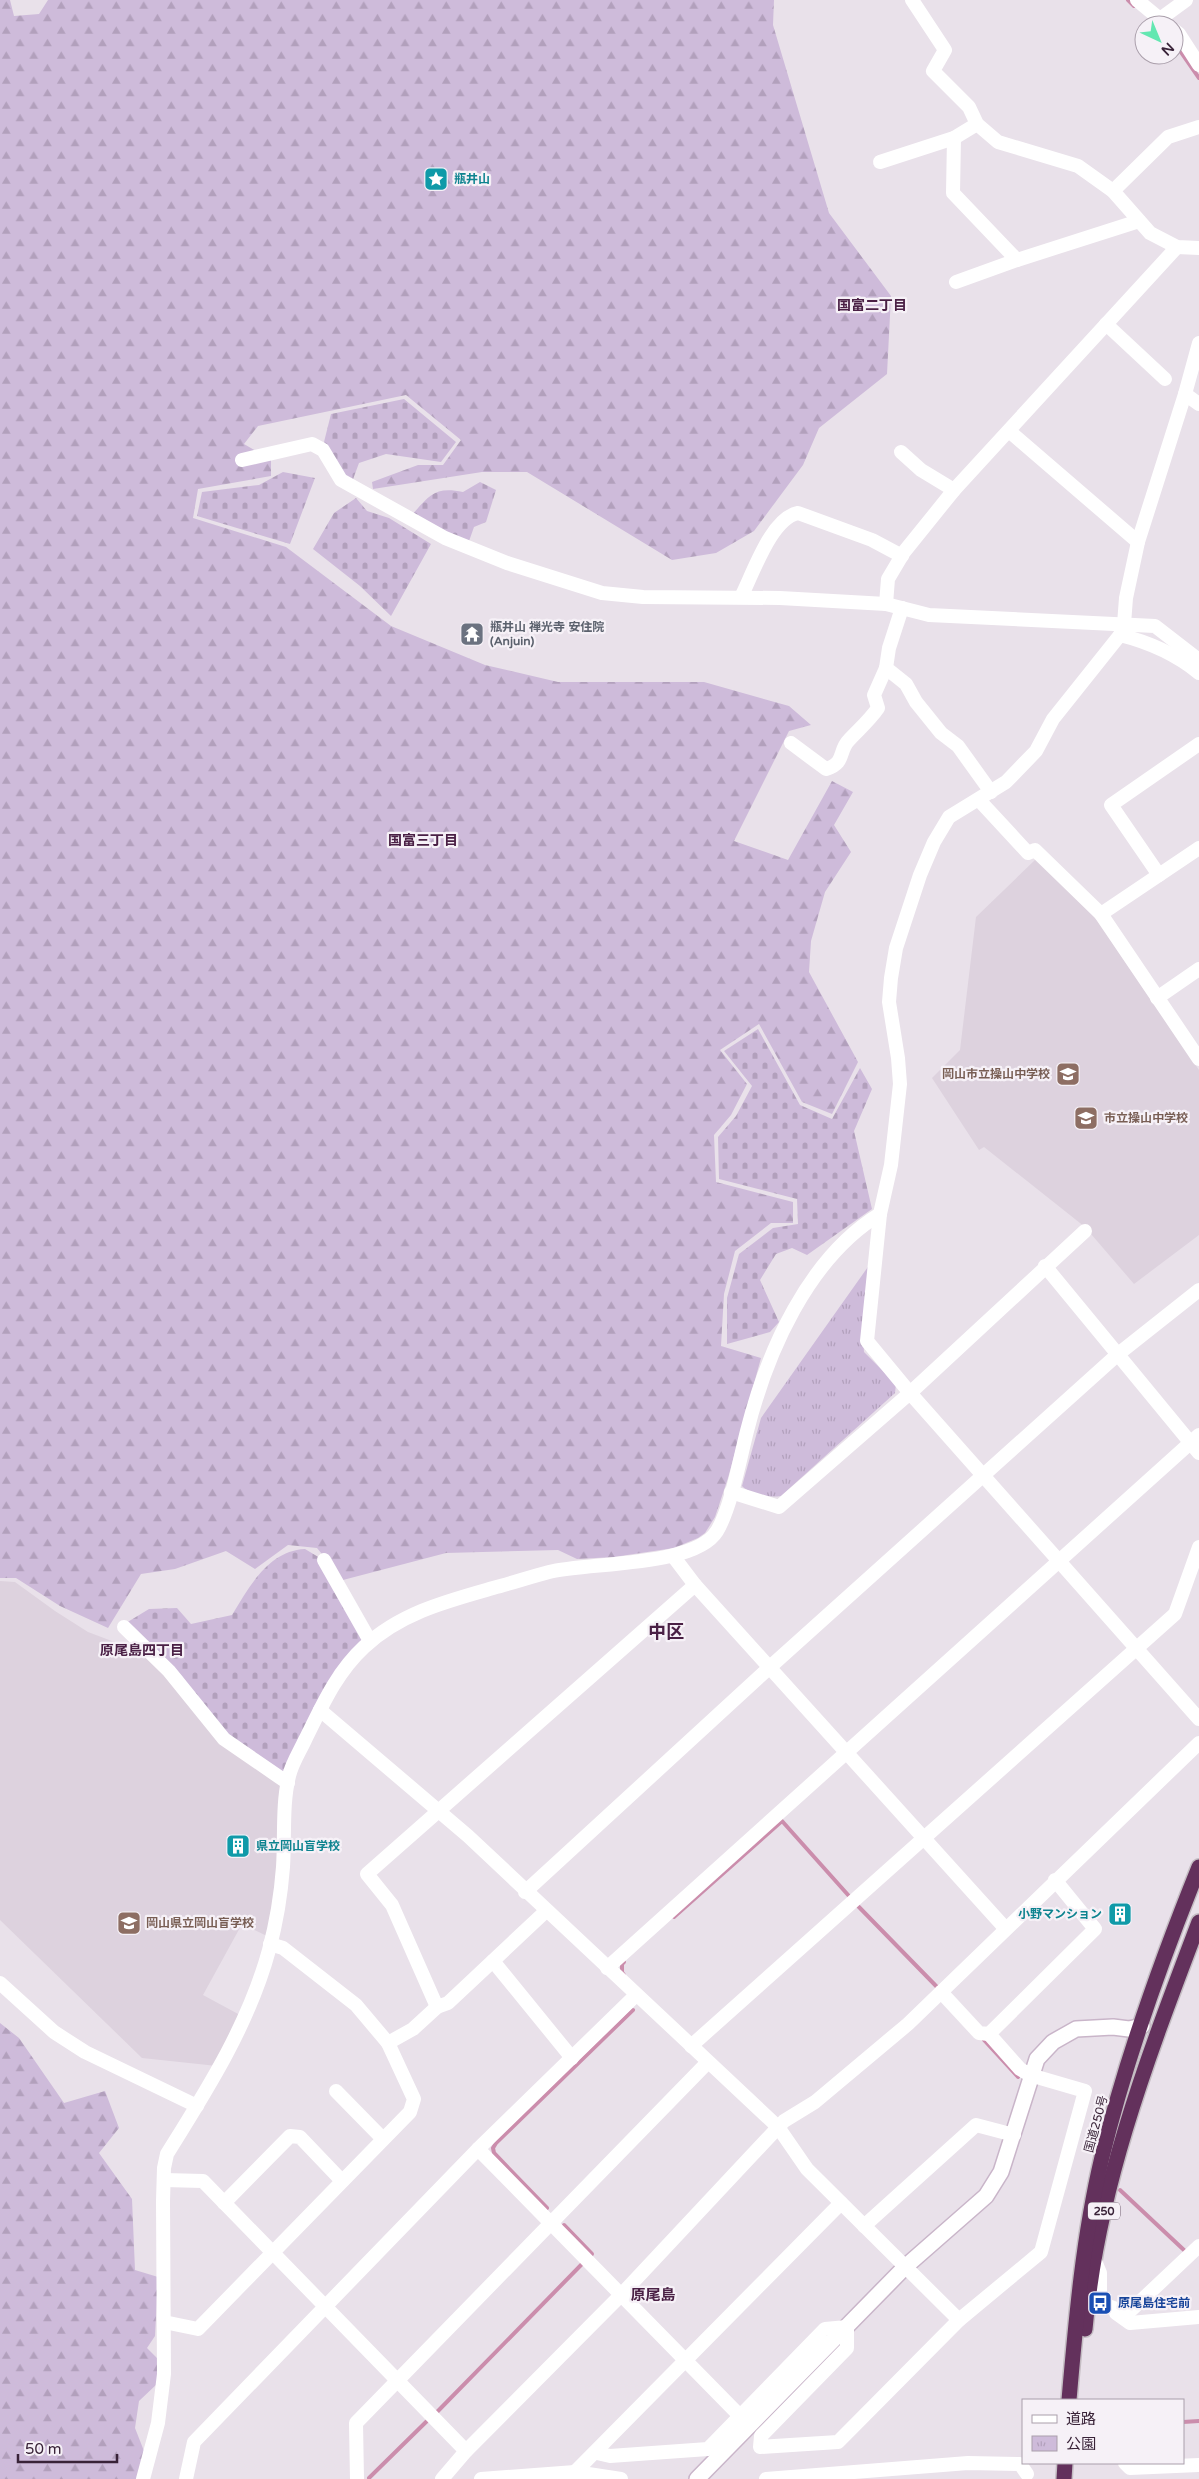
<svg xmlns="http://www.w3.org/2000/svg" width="1199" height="2479" viewBox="0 0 1199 2479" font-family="'Varela Round','Noto Sans JP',sans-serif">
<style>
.built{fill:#ddd2de}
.forest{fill:url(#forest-firs)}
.cemetery{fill:url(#cemetery-stones)}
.park{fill:url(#park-tufts)}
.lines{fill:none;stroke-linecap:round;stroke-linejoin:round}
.stream{stroke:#cb8dac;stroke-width:4}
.secondary-casing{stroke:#c9b5c9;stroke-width:18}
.highway-casing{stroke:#c4bdc3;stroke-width:18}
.street{stroke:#fff;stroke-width:14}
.secondary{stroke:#fff;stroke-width:15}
.highway{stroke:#63315c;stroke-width:15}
.labels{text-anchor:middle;stroke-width:4.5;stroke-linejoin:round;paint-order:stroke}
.shield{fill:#f6f1f7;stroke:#726171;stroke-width:1}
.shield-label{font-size:11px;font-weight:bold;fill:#392338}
.culture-label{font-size:12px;font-weight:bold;fill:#0d838f;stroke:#f6f1f7;text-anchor:start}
.worship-label{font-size:12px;font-weight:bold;fill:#5b616d;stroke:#f6f1f7;text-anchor:start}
.education-label{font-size:12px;font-weight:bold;fill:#785e54;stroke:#f6f1f7;text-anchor:start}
.street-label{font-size:12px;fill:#392338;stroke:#f6f1f7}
.transit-label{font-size:12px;font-weight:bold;fill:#164399;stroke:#f6f1f7;text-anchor:start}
.neighbourhood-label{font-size:14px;font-weight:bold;fill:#4a2045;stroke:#f6f1f7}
.quarter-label{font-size:15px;font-weight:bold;fill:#4a2045;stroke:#f6f1f7}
.district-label{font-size:18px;font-weight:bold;fill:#4a2045;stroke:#f6f1f7}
</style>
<defs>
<pattern id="forest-firs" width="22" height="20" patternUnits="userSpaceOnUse" patternTransform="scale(1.25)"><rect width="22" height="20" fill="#cebbda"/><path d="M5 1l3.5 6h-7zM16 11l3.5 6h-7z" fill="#b2a0bc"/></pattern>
<pattern id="cemetery-stones" width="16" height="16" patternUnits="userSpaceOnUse" patternTransform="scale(1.25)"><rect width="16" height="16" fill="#cebbda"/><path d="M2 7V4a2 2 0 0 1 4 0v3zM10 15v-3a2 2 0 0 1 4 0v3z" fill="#b2a0bc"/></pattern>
<pattern id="park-tufts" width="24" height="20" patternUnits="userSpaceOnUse" patternTransform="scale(1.25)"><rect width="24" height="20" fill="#cebbda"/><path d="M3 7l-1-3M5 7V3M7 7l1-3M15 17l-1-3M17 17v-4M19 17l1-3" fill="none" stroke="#b2a0bc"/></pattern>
</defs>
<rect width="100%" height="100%" fill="#e9e1ea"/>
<g class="built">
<path d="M1036,859L1095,918L1199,1070V1235L1134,1284L1085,1227L984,1147L979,1150L932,1078L960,1050L976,917Z"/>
<path d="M0,1581L15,1582L55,1611L88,1632L141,1652L282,1787L276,1885L269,1937L242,1924L203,1995L240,2015L217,2066L142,2058L0,1920Z"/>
</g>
<g class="forest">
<path d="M0,0H10L14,16L39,14L48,0H774L773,25L829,213L891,296L887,374L819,428L803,465L754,531L716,553L672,560L527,472H482L373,489L372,482L418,465H443L461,440L406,395L258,426L244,444L271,460V476L198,489L193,518L286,547L391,626L485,665L558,682H704L789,706L811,725L789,731L734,841L788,860L832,781L853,792L834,825L851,852L825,892L811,941L809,972L858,1062L832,1114L802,1102L759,1024L720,1050L747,1084L731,1115L714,1135L716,1182L793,1202V1223H771L735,1251L724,1294L721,1346L761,1358L728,1478L715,1517L705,1533L698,1538L674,1548L614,1557L577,1559L558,1550L446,1553L343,1580L317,1548L288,1545L255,1569L226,1551L175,1569L141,1574L108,1628L60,1606L16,1578H0Z"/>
<path d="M0,2023L19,2038L64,2103L105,2091L119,2128L99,2153L132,2199L135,2270L158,2277L155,2336L147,2348L159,2360L157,2384L139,2401L135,2428L144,2451L137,2479H0Z"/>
</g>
<g class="cemetery">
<path d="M404,399L456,442L441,462L386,454L359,463L352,482L338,467L324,442L331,414Z"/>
<path d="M283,472L315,478L290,544L197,516L202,492L259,485Z"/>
<path d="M480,482L496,490L486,522L474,527L468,544L411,516C429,496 434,486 463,492Z"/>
<path d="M356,498L367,511L389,518L431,544L391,616L360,586L313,549L334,513Z"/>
<path d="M758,1029L800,1105L832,1119L860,1068L872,1089L854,1131L872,1209L807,1255L792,1248L776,1254L760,1280L779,1322L770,1332L727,1344V1298L739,1254L773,1228L798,1224L797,1199L719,1179L718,1137L736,1116L752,1086L724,1051Z"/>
<path d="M305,1549L320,1558L366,1639L288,1770L276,1772L230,1740L210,1716L182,1676L126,1623L149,1609L177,1608L191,1624L232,1615C250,1586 268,1551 305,1549Z"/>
</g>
<path class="park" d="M870,1264L863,1338L864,1352L896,1384L895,1393L781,1496C769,1498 751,1495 742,1486L761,1418Z"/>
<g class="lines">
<g class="stream">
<path d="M1128,0L1134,6"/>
<path d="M1174,42L1199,78"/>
<path d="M857,1905L938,1988"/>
<path d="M674,1917L782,1821L849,1896"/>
<path d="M624,1975L622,1972V1964L624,1962"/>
<path d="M984,2040L1018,2077"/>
<path d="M1120,2190L1185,2251"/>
<path d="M547,2208L494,2153L493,2148L496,2143L633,2010"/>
<path d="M564,2225L592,2254L591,2255"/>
<path d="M437,2412L582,2264"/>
<path d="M1183,2422L1199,2421"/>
<path d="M369,2478L427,2421"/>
</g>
<g class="secondary-casing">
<path id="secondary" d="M697,2479L905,2267L986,2196L1001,2172L1037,2059L1053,2042L1076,2029L1113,2027L1129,2029L1142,2026"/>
</g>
<g class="highway-casing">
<g id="highway">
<path d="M1085,2329C1097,2187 1149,2054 1199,1922"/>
<path d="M1069,2400C1076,2319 1083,2237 1102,2157C1126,2058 1161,1961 1199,1867"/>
<path d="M1064,2479L1065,2463"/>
</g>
</g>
<g class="street">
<path d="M912,0L945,50L933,71L969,107L977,124L998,142L1078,166L1113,191L1150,233L1177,247L1199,248"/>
<path d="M1137,0L1167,25"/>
<path d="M1160,19L1186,0"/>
<path d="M1174,30L1179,34L1199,65"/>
<path d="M954,138L953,193L1017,260L1139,221"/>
<path d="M880,162L954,138L977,124"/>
<path d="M1113,191L1168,137L1199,127"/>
<path d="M956,282L1017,260"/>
<path d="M1106,324L1165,379"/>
<path d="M1199,343L1185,394L1138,542L1126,598L1124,624L1120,635L1053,719L1036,751L1006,782L949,817L934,842L920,875L896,948L891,978L889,1002L898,1058L900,1084L891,1165L880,1214L867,1341L910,1393L1199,1719"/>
<path d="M1185,394L1199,404"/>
<path d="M1009,431L1138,542"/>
<path d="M901,452L921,470L954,490"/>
<path d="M242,460L312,444L323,450L341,480L445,538L507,563L602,593L643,597L780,598L886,604L929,615L1155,626L1199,660"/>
<path d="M741,597C753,574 771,518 798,513L872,540L902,556"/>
<path d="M886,604L888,579L904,552L954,490L1177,247"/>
<path d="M902,608L889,648L886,668L906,684L916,702L941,733L958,746L991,792"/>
<path d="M1120,635C1148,642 1177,655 1199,673"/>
<path d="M791,743L826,769C846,763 838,751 849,740C859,729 869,721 878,708L874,695L886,668"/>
<path d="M979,800L1028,853L1035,850L1101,914L1199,1059"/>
<path d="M1159,875L1111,805L1199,744"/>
<path d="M1101,914L1199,848"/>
<path d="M1157,998L1199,969"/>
<path d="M1045,1266L1199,1453"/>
<path d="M731,1492L779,1507L910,1393L1085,1231"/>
<path d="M673,1556L695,1585L1005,1928"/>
<path d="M324,1560L370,1641"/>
<path d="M124,1627L169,1671L224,1739L288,1783"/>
<path d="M320,1710L468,1836L778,2127L807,2169L959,2320"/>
<path d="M525,1892L770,1667L1117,1355L1199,1290"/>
<path d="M493,1961L572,2058"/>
<path d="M607,1968L1199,1435"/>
<path d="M0,1983L54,2032L85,2052L197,2106"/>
<path d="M941,1992L979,2033L989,2034"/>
<path d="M437,2007L392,1905L367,1874L695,1585"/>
<path d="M388,2043L413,2029L437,2007L448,2003L546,1911"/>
<path d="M691,2046L1175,1614L1199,1547"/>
<path d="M336,2091L383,2139"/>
<path d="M478,2149L740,2416"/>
<path d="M164,2180L203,2181L466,2451"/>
<path d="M224,2203L290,2136L300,2137L342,2181"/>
<path d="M864,2226L976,2125L1014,2135"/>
<path d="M1095,2261L1100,2273V2303"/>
<path d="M1100,2303L1128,2313L1199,2246"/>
<path d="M1116,2313L1130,2323L1199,2317"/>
<path d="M164,2322L198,2329L410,2112L414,2099L388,2043L356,2005L283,1948L270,1944"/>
<path d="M597,2453L610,2456L708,2449L825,2329L847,2327V2348L761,2436L760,2447L838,2442L959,2320L1041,2252L1085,2091L1030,2075L1020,2069L989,2034L1095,1929L1055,1880"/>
<path d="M1125,2463L1130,2468L1199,2465"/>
<path d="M575,2472L841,2203"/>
<path d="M143,2479L158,2423L164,2374L163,2201L164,2168L167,2154C207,2090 249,2024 269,1950C276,1924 281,1894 283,1867C285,1837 282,1804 289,1776C292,1763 300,1751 305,1740C322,1706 336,1673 364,1647C400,1613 447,1601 493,1588C512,1583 530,1577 549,1572C589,1562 695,1567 717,1531C731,1508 740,1458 747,1431C767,1352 808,1258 880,1214"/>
<path d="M186,2479L194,2442L478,2149L636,1995"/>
<path d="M357,2479L356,2423L708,2062"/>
<path d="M442,2479L466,2451L621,2295L784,2121L815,2102L908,2024L1199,1743"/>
<path d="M481,2479L575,2472L621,2479"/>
<path d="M766,2479L968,2463L1020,2464L1027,2474"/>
</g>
<use href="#secondary" class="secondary"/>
<use href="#highway" class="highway"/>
</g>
<defs>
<g id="sight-square" transform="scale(1.25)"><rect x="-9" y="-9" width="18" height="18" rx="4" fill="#0f9aa8" stroke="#f6f1f7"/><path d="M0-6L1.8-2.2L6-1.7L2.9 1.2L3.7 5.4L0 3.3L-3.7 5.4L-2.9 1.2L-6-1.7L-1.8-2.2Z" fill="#fff"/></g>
<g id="temple-square" transform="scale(1.25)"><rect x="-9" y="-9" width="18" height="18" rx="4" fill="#6b7280" stroke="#f6f1f7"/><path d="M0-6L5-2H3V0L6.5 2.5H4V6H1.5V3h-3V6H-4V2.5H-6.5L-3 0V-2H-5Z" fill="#fff"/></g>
<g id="school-square" transform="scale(1.25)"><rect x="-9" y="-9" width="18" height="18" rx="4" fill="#8d6e63" stroke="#f6f1f7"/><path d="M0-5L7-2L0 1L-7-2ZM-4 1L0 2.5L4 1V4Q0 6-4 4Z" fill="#fff"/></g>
<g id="building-square" transform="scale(1.25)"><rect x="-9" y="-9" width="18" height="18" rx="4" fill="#0f9aa8" stroke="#f6f1f7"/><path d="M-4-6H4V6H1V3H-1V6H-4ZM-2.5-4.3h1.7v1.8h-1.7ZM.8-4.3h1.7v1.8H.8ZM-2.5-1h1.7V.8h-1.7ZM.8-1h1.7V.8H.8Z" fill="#fff"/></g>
<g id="bus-square" transform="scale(1.25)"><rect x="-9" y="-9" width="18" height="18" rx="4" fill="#1a4fb4" stroke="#f6f1f7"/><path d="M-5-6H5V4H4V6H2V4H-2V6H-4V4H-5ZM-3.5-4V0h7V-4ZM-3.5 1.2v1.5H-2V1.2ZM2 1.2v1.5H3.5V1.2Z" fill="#fff"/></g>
</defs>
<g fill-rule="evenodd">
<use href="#sight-square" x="436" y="179"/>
<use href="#temple-square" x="472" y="634"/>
<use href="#school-square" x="1068" y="1074"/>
<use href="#school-square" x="1086" y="1118"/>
<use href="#building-square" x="238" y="1846"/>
<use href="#building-square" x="1120" y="1914"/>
<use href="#school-square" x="129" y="1923"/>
<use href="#bus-square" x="1100" y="2303"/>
</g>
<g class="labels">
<rect class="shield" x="1088" y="2202.5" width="32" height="17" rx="4"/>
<g class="shield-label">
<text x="1104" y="2215">250</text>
</g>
<g class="culture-label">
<text x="454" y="183">瓶井山</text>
<text x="256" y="1850">県立岡山盲学校</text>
<text x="1102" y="1918" text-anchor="end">小野マンション</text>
</g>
<g class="worship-label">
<text x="490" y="631">瓶井山 禅光寺 安住院<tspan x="490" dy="14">(Anjuin)</tspan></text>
</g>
<g class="education-label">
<text x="1050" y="1078" text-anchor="end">岡山市立操山中学校</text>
<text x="1104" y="1122">市立操山中学校</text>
<text x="146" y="1927">岡山県立岡山盲学校</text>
</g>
<g class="street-label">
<text transform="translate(1096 2124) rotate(-75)" y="4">国道250号</text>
</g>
<g class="transit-label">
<text x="1118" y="2307">原尾島住宅前</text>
</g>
<g class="neighbourhood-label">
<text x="872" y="310">国富二丁目</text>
<text x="423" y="845">国富三丁目</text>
<text x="142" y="1655">原尾島四丁目</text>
</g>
<g class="quarter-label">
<text x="653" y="2300">原尾島</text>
</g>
<g class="district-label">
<text x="666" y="1638">中区</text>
</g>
</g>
<rect x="1022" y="2399" width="162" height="65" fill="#f6f1f7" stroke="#aa9fab"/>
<rect x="1032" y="2415" width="25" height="8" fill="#ffffff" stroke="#aa9fab"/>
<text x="1066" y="2424" font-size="15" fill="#392338">道路</text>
<rect x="1032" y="2436" width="25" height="15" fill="url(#park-tufts)" stroke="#aa9fab"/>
<text x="1066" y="2449" font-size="15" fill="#392338">公園</text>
<g transform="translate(1159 40) rotate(136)"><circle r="24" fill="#f6f1f7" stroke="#aa9fab"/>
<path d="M0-4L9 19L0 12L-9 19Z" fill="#63e7b1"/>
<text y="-8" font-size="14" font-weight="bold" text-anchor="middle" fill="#392338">N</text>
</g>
<path d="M18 2454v8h99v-8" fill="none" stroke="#392338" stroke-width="2.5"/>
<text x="25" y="2454" font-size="15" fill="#392338" stroke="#f6f1f7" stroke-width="4" paint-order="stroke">50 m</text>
</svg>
